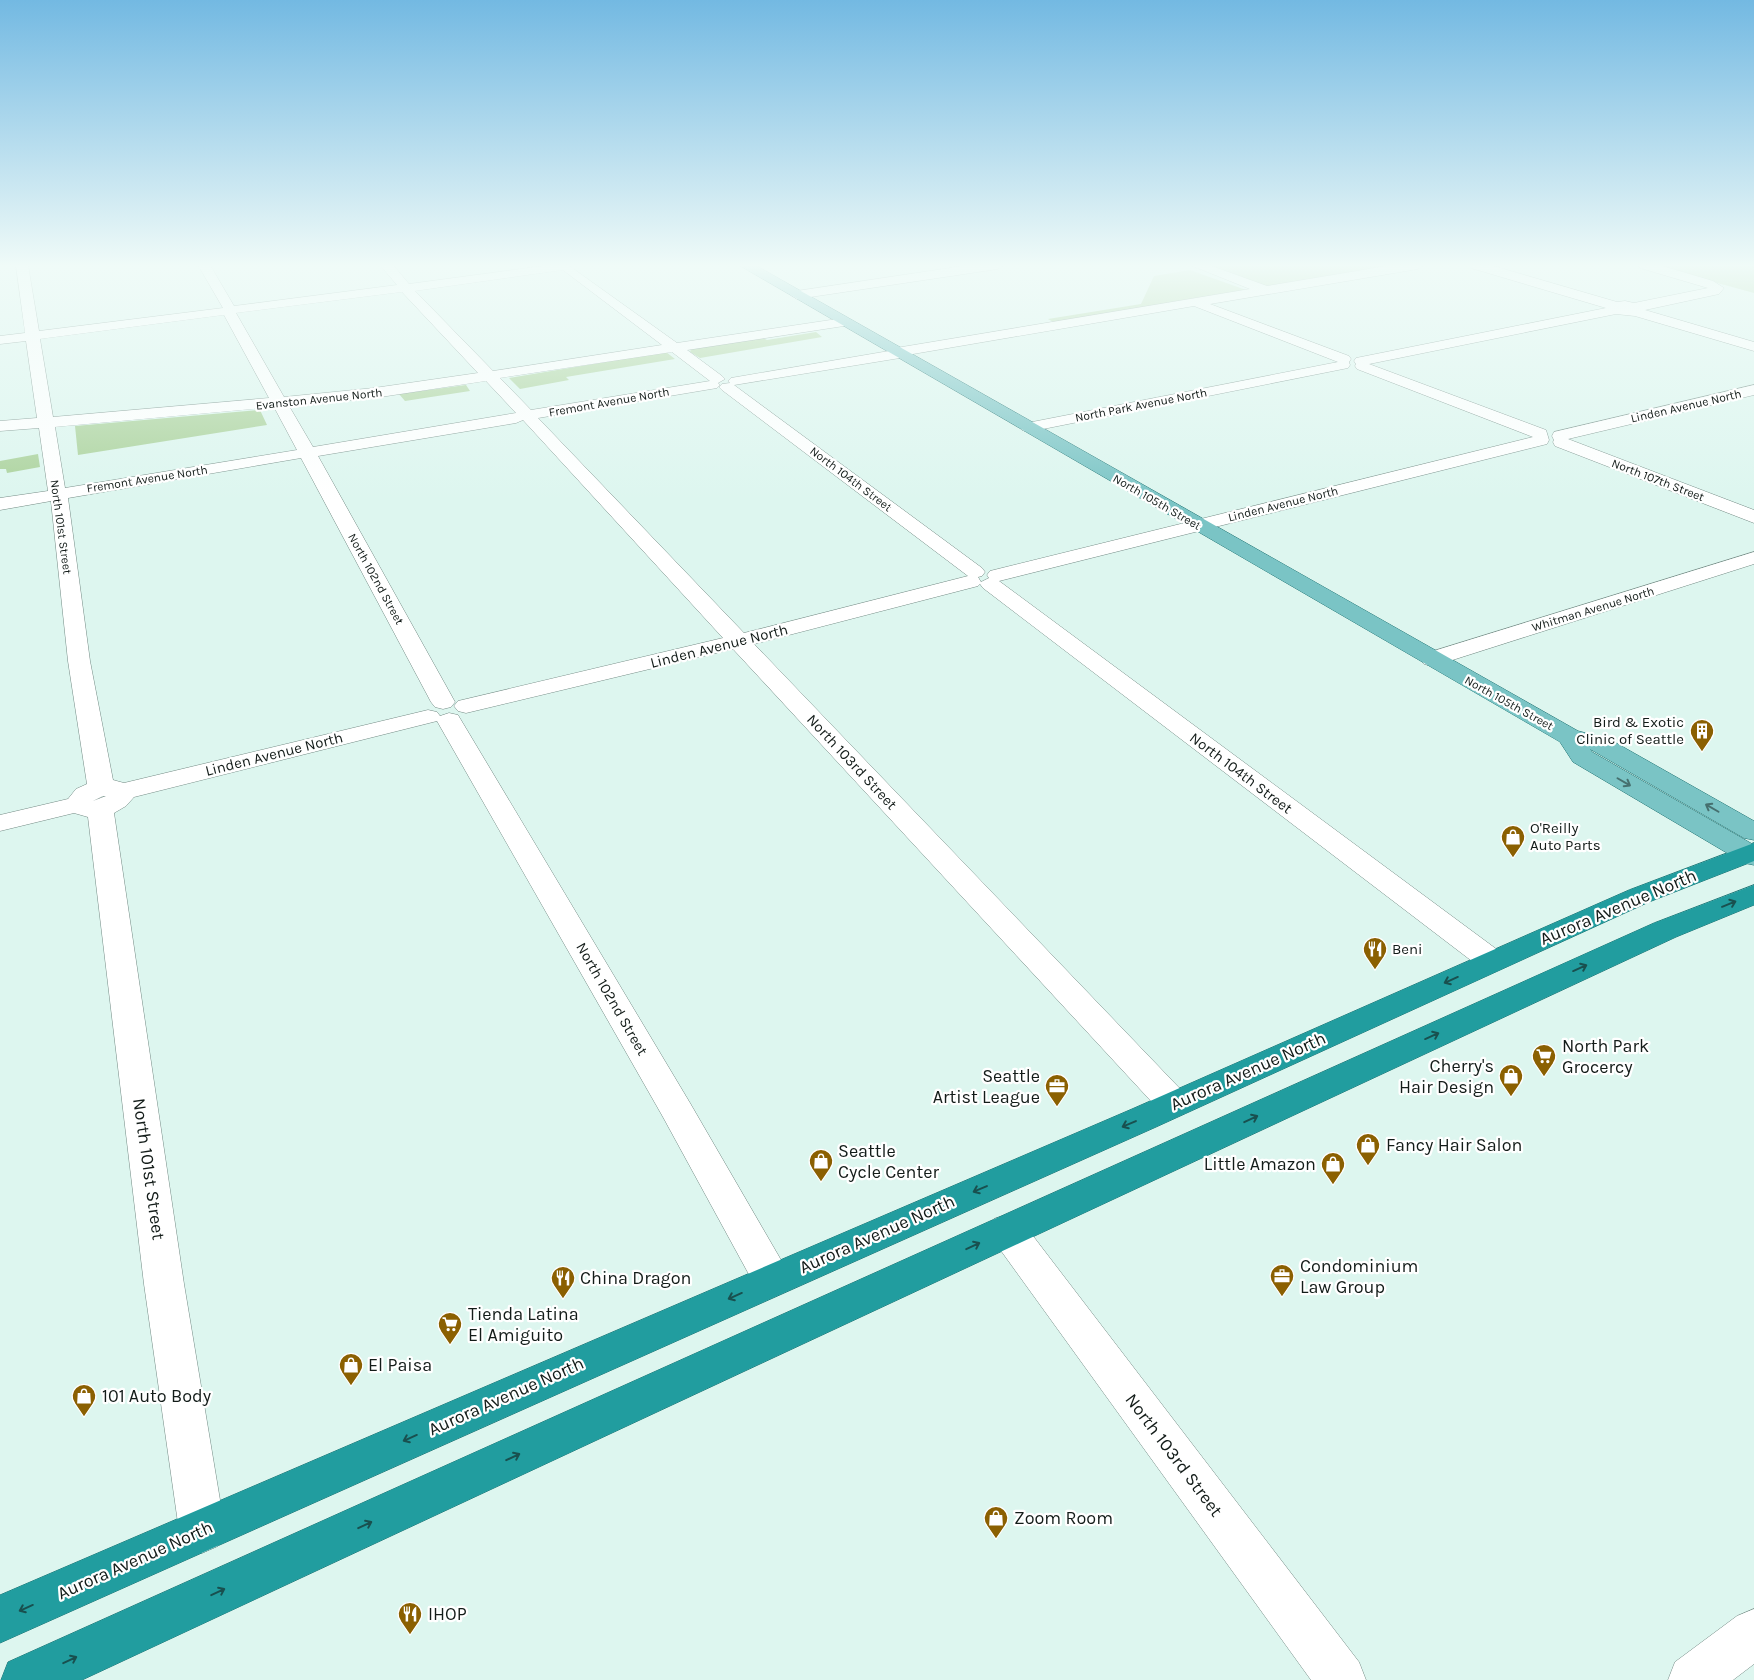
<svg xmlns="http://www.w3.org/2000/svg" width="1754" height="1680" viewBox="0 0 1754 1680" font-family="Karla,sans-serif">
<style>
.green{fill:#abd29c}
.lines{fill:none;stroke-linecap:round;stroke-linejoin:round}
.minor-casing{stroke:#738a84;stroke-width:1}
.major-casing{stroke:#1c7070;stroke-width:1}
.highway-casing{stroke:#1c7070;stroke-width:1}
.minor{fill:#fff;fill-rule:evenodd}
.major{fill:#7ac4c5;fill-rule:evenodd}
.highway{fill:#219d9f;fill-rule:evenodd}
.oneway{stroke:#46706f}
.oneway2{stroke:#19504f}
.labels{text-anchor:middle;stroke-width:4.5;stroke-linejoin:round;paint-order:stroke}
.far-street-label{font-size:12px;fill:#131c19;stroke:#fff}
.street-label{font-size:15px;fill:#131c19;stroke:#fff}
.poi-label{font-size:15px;fill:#131c19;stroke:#fff;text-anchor:start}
.near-street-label{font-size:18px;fill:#131c19;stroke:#fff}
.near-poi-label{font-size:18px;fill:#131c19;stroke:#fff;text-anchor:start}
</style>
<rect width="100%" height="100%" fill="#ddf6ef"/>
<g class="green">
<path d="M1215,265H1394L1268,287L1210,266Z"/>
<path d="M1652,265H1754V293Z"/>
<path d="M1190,270L1246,290L1055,323L1048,319L1141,304L1154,276Z"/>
<path d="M816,332L822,337L700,358L690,352L691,349L761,337L767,340Z"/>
<path d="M666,352L675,359L566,377L569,380L520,389L509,378Z"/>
<path d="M466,385L470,391L405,401L399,394Z"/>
<path d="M260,410L267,425L78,455L75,426Z"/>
<path d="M38,454L40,467L7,473L6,469H0V461Z"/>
</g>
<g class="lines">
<g class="minor-casing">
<g id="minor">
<path d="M16,265H28L39,331L223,308L198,265H210L234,306L397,285L380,265H393L409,284L550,265H568L677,343L844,318L849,319L851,322L844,326L687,350L722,376L725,379L718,383L720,385L717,388L538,418L744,633L968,576L722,390L719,387L722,384L730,383L728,381L731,378L889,351L896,348L1250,289L1190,265H1209L1267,286L1393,265H1424L1418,269L1210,304L1349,356L1351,359L1349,362L1350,365L1348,368L1028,432L1022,430L1020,427L1022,424L1338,362L1194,306L907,355L900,358L734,385L982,568L985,572L982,576L978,577L981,582L989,578L987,575L990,571L1533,437L1357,369L1355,366L1356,364L1354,361L1356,358L1606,308L1471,268L1469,265H1490L1617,302L1625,301L1634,303L1708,288L1640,268L1638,265H1659L1713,281L1724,288L1719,294L1645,310L1754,342V351L1635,316L1616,314L1369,364L1546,430L1549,440L1547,444L999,581L1503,954L1507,961L1503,968L1492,971L1481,968L983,588L980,584L978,586L754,644L1186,1095L1191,1104L1186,1113L1174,1117L1162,1113L733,649L466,713L458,711L454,706L458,701L723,638L523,420L516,423L318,456L455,702L451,707L443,709L435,707L431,702L301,458L68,498L90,661L113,780L124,783L428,710L437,712L440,716L449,713L458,715L690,1103L792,1279L786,1291L772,1295L758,1291L663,1117L437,721L134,797L126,806L114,813L184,1284L225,1530L218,1546L202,1553L186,1546L179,1530L144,1284L88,817L74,813L0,831V815L68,799L76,789L87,784L68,661L51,501L0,510V498L48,491L39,428L0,431V421L37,418L26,341L0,344V336L25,333ZM563,270L662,345L493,371L415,291ZM402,292L478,373L374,388L284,397L236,313ZM224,315L269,398L53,417L40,339ZM672,352L710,381L531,410L500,378ZM486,381L516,413L313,447L289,406L374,398ZM274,407L297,450L65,488L55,427ZM103,796H106L93,801Z"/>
<path d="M970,265H1004L998,269L797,299L791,295L797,291Z"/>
<path d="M1754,385V395L1568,439L1754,510V523L1555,446L1553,442L1554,440L1552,436L1554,432Z"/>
<path d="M1754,552V564L1440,664L1432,666L1424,664L1421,659L1424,654Z"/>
<path d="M1007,1215L1020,1219L1359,1662L1366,1680H1311L994,1241L988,1230L994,1219Z"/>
<path d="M1754,1609V1664L1733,1680H1668L1675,1662L1737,1616Z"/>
</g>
</g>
<g class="major-casing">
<path id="major" d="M739,265H755L1578,731L1609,739L1754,821V840L1744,838L1590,749L1592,752L1754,845V865L1744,863L1573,762L1560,742Z"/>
</g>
<g class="highway-casing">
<g id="highway">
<path d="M1754,843V861L1649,902L1156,1127L0,1643V1595L1132,1109L1629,890Z"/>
<path d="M1754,885V905L1676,937L82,1680H1L8,1662L1654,923Z"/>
</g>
</g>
<use href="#minor" class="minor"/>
<use href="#major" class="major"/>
<use href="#highway" class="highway"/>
</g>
<defs><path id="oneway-shaft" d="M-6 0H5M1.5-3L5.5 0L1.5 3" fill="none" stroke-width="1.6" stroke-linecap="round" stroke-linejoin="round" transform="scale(1.25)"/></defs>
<g class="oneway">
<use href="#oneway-shaft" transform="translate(1624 782) rotate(30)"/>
<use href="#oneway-shaft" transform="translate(1712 808) rotate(-150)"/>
</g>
<g class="oneway2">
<use href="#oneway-shaft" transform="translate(1729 904) rotate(-22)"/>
<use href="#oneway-shaft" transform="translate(1580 968) rotate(-24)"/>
<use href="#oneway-shaft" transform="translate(1451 980) rotate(156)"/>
<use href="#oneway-shaft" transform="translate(1432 1036) rotate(-24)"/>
<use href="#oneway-shaft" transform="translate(1251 1119) rotate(-25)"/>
<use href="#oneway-shaft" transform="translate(1129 1124) rotate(157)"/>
<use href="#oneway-shaft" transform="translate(980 1189) rotate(157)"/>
<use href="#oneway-shaft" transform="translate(973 1246) rotate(-25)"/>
<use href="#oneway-shaft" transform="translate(735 1296) rotate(156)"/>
<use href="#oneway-shaft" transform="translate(410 1438) rotate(156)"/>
<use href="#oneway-shaft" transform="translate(513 1457) rotate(-25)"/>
<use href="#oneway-shaft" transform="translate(365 1525) rotate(-25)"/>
<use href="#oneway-shaft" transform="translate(218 1592) rotate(-25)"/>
<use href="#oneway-shaft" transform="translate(26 1608) rotate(156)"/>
<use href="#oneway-shaft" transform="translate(70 1660) rotate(-25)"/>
</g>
<linearGradient id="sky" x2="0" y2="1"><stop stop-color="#73b9e2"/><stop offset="0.53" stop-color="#f0fbf8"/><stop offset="1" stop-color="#f0fbf8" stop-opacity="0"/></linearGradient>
<rect width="1754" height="501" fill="url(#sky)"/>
<defs>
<g id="building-pin" transform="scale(1.25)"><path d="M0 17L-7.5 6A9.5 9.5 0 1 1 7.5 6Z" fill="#8b6001" stroke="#fff"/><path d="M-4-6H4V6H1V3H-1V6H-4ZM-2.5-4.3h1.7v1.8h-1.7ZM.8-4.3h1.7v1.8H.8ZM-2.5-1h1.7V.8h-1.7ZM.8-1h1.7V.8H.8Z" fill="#fff"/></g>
<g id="shop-pin" transform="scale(1.25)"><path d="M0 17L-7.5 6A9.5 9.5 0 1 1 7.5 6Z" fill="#8b6001" stroke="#fff"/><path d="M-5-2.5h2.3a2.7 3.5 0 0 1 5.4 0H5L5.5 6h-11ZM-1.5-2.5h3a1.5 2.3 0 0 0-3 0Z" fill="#fff"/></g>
<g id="restaurant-pin" transform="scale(1.25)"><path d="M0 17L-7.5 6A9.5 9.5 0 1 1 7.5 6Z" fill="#8b6001" stroke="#fff"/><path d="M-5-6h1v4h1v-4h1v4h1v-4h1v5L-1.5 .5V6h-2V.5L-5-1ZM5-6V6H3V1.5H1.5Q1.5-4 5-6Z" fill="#fff"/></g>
<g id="supermarket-pin" transform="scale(1.25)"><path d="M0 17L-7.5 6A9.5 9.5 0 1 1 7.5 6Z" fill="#8b6001" stroke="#fff"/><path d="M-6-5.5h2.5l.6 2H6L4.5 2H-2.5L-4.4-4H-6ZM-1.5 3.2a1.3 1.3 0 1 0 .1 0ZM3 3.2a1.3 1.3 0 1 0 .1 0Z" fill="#fff"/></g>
<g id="office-pin" transform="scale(1.25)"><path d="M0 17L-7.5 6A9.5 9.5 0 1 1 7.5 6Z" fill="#8b6001" stroke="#fff"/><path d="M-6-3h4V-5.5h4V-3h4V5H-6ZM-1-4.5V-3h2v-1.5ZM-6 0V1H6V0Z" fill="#fff"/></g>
</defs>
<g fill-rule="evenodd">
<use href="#building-pin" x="1702" y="731"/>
<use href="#shop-pin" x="1513" y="837"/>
<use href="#restaurant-pin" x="1375" y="949"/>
<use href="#supermarket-pin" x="1544" y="1056"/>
<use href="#shop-pin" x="1511" y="1076"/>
<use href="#office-pin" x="1057" y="1086"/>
<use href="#shop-pin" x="1368" y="1145"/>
<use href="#shop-pin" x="821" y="1161"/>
<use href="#shop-pin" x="1333" y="1164"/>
<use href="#office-pin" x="1282" y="1276"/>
<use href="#restaurant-pin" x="563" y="1278"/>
<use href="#supermarket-pin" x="450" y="1324"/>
<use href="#shop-pin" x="351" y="1365"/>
<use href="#shop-pin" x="84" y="1396"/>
<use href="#shop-pin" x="996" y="1518"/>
<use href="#restaurant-pin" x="410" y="1614"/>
</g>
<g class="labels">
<g class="far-street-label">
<text transform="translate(319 399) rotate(-6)" y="4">Evanston Avenue North</text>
<text transform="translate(609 402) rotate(-10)" y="4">Fremont Avenue North</text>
<text transform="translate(1141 405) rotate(-11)" y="4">North Park Avenue North</text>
<text transform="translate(1686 406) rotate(-13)" y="4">Linden Avenue North</text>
<text transform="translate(147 479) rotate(-9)" y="4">Fremont Avenue North</text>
<text transform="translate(851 479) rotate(37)" y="4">North 104th Street</text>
<text transform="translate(1658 480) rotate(21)" y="4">North 107th Street</text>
<text transform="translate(1157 502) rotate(30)" y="4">North 105th Street</text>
<text transform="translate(1283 504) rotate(-14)" y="4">Linden Avenue North</text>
<text transform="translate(61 527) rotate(82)" y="4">North 101st Street</text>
<text transform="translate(376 579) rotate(61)" y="4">North 102nd Street</text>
<text transform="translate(1593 609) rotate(-17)" y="4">Whitman Avenue North</text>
<text transform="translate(1509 703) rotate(29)" y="4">North 105th Street</text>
</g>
<g class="street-label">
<text transform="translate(719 646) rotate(-14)" y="5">Linden Avenue North</text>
<text transform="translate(274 754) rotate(-14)" y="5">Linden Avenue North</text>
<text transform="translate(852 762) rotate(47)" y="5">North 103rd Street</text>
<text transform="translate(1241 773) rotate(37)" y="5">North 104th Street</text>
<text transform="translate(612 999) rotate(60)" y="5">North 102nd Street</text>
</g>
<g class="poi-label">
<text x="1684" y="727" text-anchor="end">Bird &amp; Exotic<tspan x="1684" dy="17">Clinic of Seattle</tspan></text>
<text x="1530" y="833">O'Reilly<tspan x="1530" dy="17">Auto Parts</tspan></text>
<text x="1392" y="954">Beni</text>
</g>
<g class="near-street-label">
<text transform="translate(1618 907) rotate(-23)" y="6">Aurora Avenue North</text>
<text transform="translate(1248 1071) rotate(-24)" y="6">Aurora Avenue North</text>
<text transform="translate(149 1169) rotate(82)" y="6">North 101st Street</text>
<text transform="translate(877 1234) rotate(-24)" y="6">Aurora Avenue North</text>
<text transform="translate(506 1396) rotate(-24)" y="6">Aurora Avenue North</text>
<text transform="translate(1174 1455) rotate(53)" y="6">North 103rd Street</text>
<text transform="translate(135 1560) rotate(-24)" y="6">Aurora Avenue North</text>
</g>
<g class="near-poi-label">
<text x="1562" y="1052">North Park<tspan x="1562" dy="21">Grocercy</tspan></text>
<text x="1494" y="1072" text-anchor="end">Cherry's<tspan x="1494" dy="21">Hair Design</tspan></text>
<text x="1040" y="1082" text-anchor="end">Seattle<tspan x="1040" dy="21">Artist League</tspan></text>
<text x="1386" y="1151">Fancy Hair Salon</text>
<text x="838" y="1157">Seattle<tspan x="838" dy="21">Cycle Center</tspan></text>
<text x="1316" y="1170" text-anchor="end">Little Amazon</text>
<text x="1300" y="1272">Condominium<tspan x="1300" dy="21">Law Group</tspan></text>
<text x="580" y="1284">China Dragon</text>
<text x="468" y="1320">Tienda Latina<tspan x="468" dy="21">El Amiguito</tspan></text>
<text x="368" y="1371">El Paisa</text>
<text x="102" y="1402">101 Auto Body</text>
<text x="1014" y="1524">Zoom Room</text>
<text x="428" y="1620">IHOP</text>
</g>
</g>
</svg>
